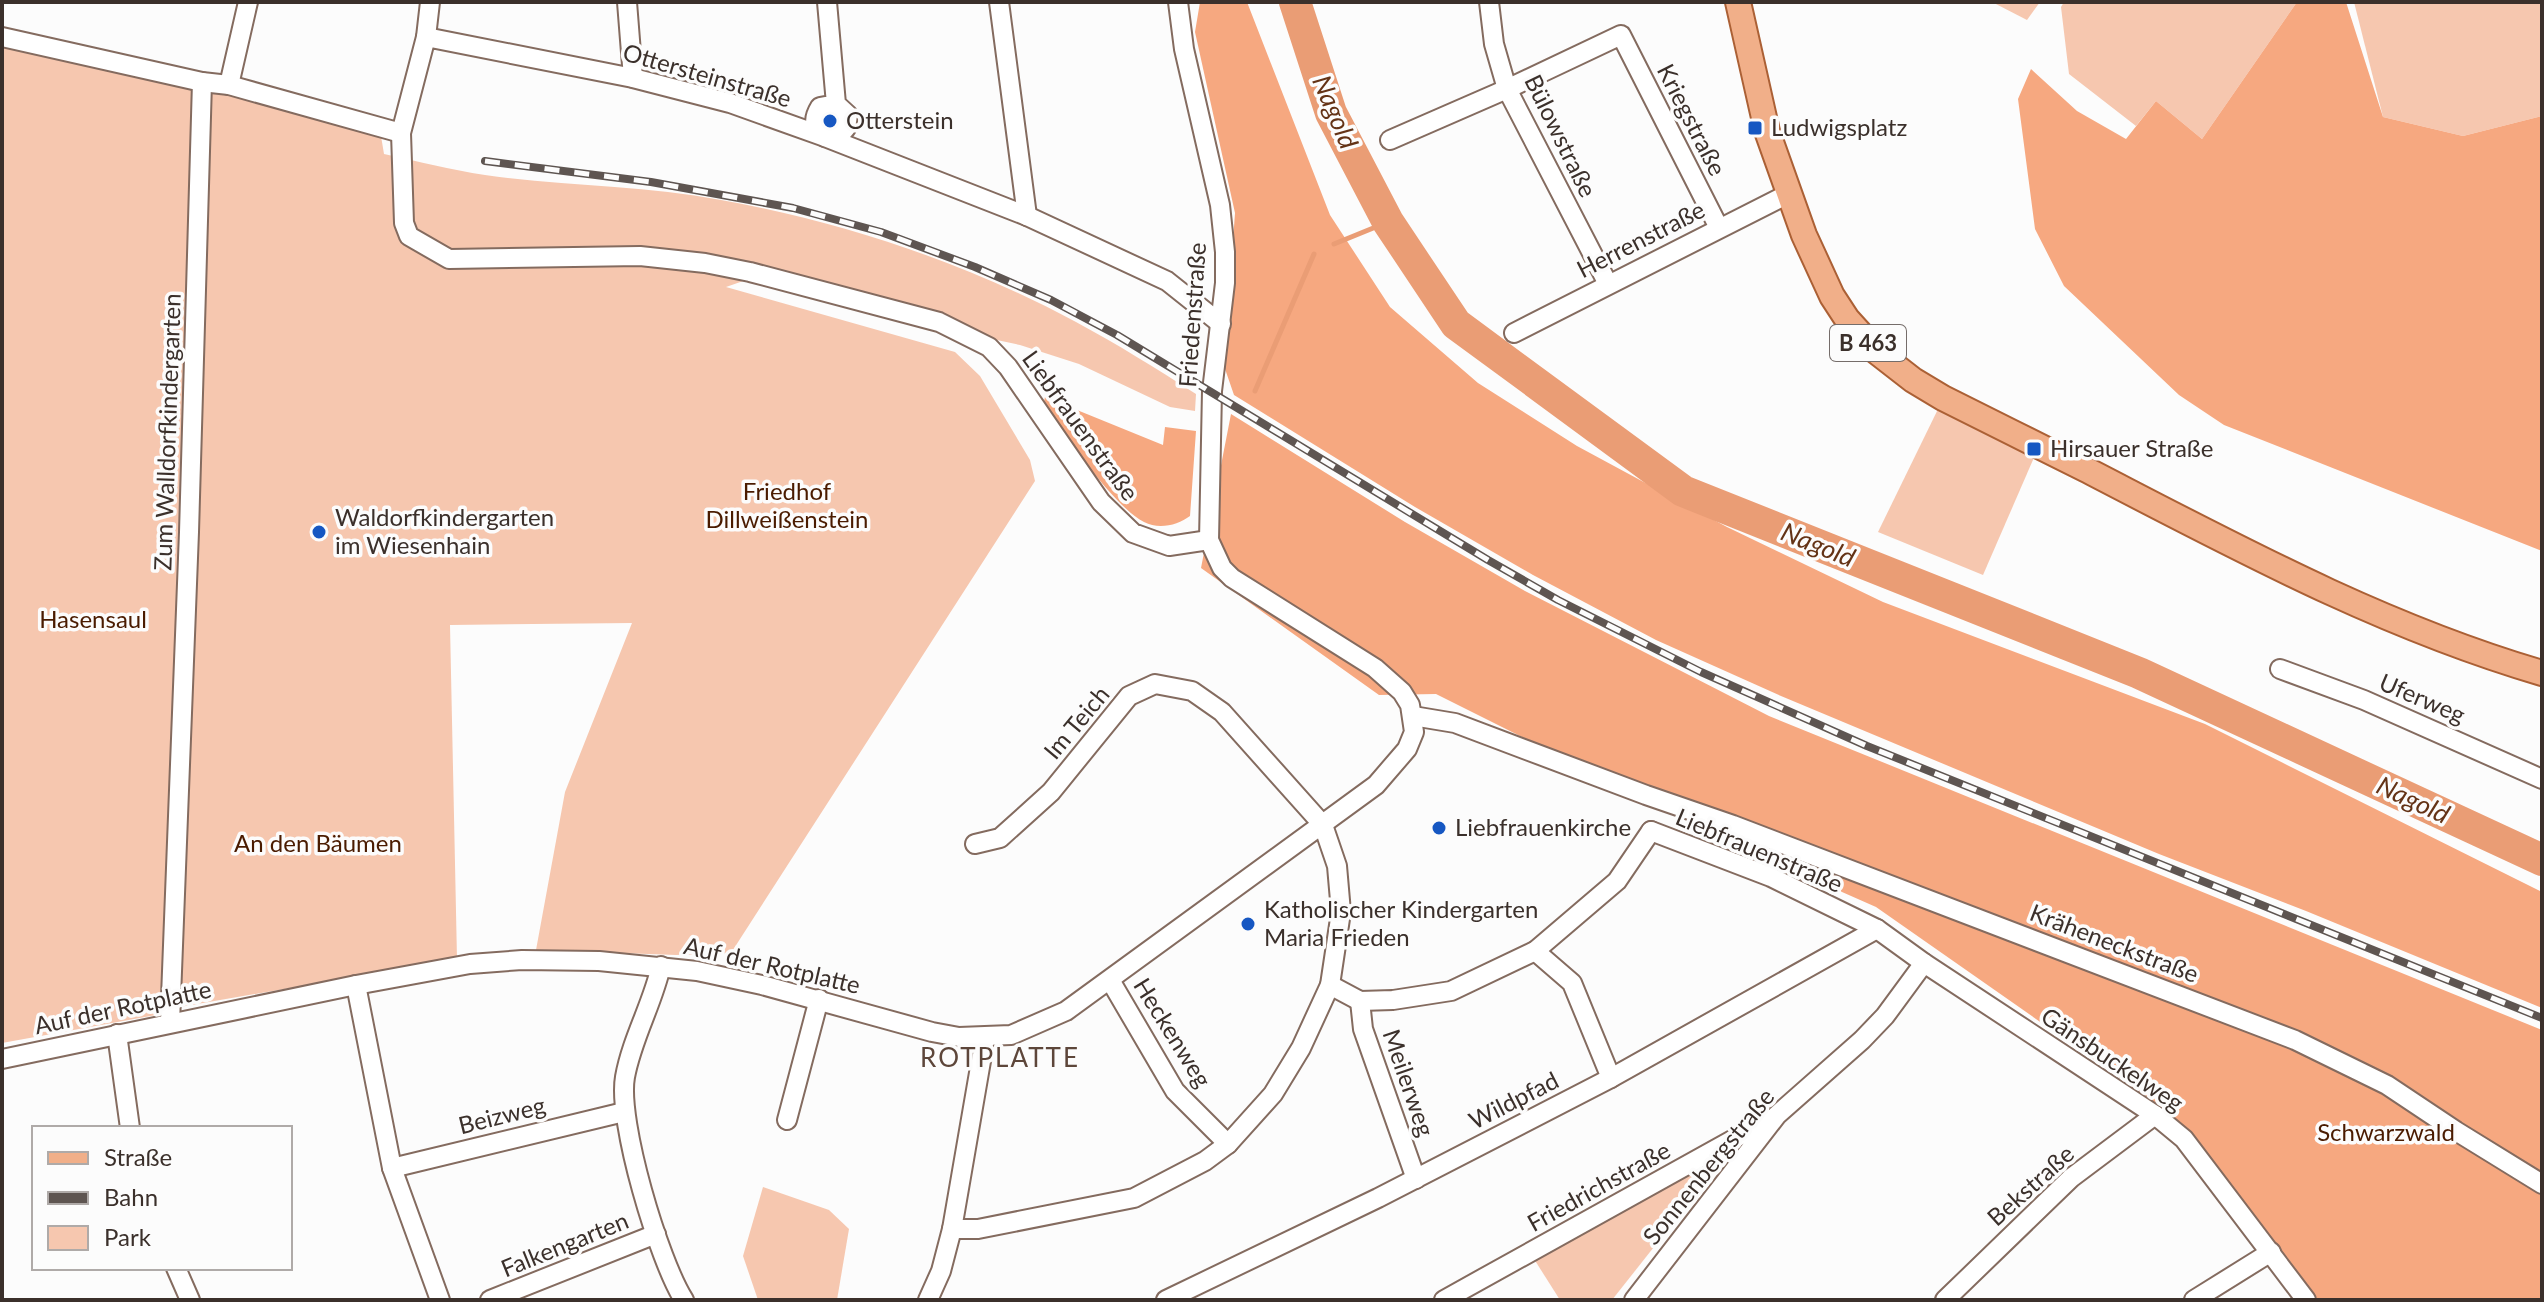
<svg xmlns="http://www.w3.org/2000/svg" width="2544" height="1302" viewBox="0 0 2544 1302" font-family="Lato,sans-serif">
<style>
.green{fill:#f6c7af}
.forest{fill:#f6a880}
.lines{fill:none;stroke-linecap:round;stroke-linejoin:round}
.stream{stroke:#ea9d75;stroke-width:5}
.river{stroke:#ea9d75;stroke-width:32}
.minor-casing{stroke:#846b5f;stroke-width:22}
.major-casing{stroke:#ab6035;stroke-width:28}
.minor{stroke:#fff;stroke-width:18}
.major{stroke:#f1af89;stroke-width:24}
.rail-casing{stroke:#5e5551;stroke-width:8}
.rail{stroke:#fcfcfc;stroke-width:5;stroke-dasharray:15;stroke-linecap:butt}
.poi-dot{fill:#1657c2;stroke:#fcfcfc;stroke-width:3}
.labels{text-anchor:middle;stroke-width:7;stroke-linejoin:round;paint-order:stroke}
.shield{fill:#fcfcfc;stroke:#756d6a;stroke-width:2}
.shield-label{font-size:22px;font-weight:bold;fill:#3b302b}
.street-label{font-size:24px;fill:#3b302b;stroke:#fcfcfc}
.poi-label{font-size:24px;fill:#3b302b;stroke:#fcfcfc;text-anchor:start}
.park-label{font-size:24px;fill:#4a1b00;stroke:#fcfcfc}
.water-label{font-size:26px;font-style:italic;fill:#643316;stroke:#fcfcfc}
.neighbourhood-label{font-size:26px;letter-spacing:2px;fill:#5d463a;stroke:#fcfcfc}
</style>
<rect width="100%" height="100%" fill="#fcfcfc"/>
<g class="green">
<path d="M1992,2H2040L2027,20Z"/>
<path d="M2064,2H2297L2202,139L2156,101L2136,126L2069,74L2061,7Z"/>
<path d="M2354,2H2542V116L2463,136L2383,117Z"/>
<path d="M2,42L199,88L167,1013L2,1043Z"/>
<path d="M210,89L381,136L384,154C417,161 451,170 485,175C563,186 643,185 721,200C843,222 967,263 1076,322C1117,344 1157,369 1196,394L1195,411L1170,407L1079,364L1020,345L931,326L749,279L726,287L955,352L980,376L1030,460L1035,481L731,953L676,955L536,950L565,792L632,623L450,625L457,959L180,1007L174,1001Z"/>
<path d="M1940,405L2036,453L1983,575L1878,532Z"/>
<path d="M1733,1147L1612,1300H1560L1534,1259Z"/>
<path d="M763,1187L829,1210L849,1229L837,1300H758L743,1256Z"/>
</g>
<g class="forest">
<path d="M1200,2H1247L1330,215L1390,307L1478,383L1577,446L1727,527L1883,602L2205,724L2542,892V1008L2306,911L2159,854L1781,696L1656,640L1533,575L1415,507L1234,395L1224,366L1235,213L1195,32Z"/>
<path d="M2297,2H2346L2383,117L2463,136L2542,116V551L2224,425L2179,395L2064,286L2035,229L2018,99L2031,69L2077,111L2126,139L2156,101L2202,139Z"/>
<path d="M1045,397L1163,445L1165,427L1196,431L1190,516C1178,525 1159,530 1144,522C1114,507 1066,435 1043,406Z"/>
<path d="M1231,414L1405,522L1525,591L1769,716L2542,1030V1300H2316L2285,1256L2169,1112L1876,907L1758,855L1436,694L1379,695L1201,568Z"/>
</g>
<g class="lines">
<g class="stream">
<path d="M1334,244L1388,222"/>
<path d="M1255,391L1314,254"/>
</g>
<path class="river" d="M1295,2L1331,113L1388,222L1456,324L1683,491L2139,673L2542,860"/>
<g class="minor-casing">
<g id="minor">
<path d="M627,2L633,78"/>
<path d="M827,2L836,104L848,115L846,128L840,135L825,137C814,126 812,120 820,107L836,104"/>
<path d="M999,2L1027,216"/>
<path d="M1489,2L1494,44L1507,89L1608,284"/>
<path d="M2,37L202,82L229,85L401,133"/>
<path d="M426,37L430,2"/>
<path d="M229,85L248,2"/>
<path d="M1390,140L1507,89L1621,35L1719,228"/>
<path d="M1514,333L1790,193"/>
<path d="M1209,540L1169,546L1133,533L1101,502L1008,367L989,347L939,322L750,272L705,263L640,256L449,259L409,236L404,223L401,133L426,37L633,78L730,103L825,137L1027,216L1167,281L1221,324"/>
<path d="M2280,669L2364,700L2542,779"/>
<path d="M1413,716L1455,723L1646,795L1733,825L2295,1040L2387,1085L2456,1131L2542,1184"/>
<path d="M1651,831L1771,877L1877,929L1924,963L2155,1115L2184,1139L2306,1300"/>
<path d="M1535,951L1572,983L1611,1078"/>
<path d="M661,966C653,1003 632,1038 625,1077C617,1121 659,1261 684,1300"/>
<path d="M1110,980L1175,1091L1228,1144"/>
<path d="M356,985L392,1168L440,1300"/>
<path d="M1330,985L1360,1001L1393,1000L1451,991L1535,951L1617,881L1651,831"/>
<path d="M1360,1001L1363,1029L1416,1179"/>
<path d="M170,1023L189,532L202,82"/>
<path d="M117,1034L130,1128"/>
<path d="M2,1059L356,985L470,964L522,960L599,961L697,971L762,985L932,1032L959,1037L1011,1035L1066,1011L1376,785L1407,749L1414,732L1410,705L1402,692L1375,668L1232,578L1222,568L1209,540L1212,391L1225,283V252L1220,205L1184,49L1178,2"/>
<path d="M787,1120L819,999"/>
<path d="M392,1168L624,1112"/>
<path d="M952,1229H978L1134,1198L1205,1161L1228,1144L1273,1094L1301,1048L1330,985L1341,912L1337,866L1323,825L1222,712L1192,691L1155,684L1129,696L1051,792L1000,838L975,844"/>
<path d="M176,1268L190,1300"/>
<path d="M490,1300L656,1234"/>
<path d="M928,1300L941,1271L952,1229L985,1038"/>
<path d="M1166,1300L1378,1198L1611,1078L1877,929"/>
<path d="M1444,1300L1770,1119"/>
<path d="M1634,1300L1777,1115L1862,1040L1885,1016L1924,963"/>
<path d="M1945,1300L2071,1178L2155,1115"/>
<path d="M2194,1300L2271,1252"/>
</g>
</g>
<g class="major-casing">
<path id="major" d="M1738,2L1767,131L1804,235L1832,296L1847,319L1877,352L1913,380L1943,398C1990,422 2038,445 2085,469C2234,546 2381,626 2542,673"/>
</g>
<use href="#minor" class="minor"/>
<use href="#major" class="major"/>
<g class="rail-casing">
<path id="rail" d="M485,161L651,182L793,208L881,232L975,267L1051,300L1117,335L1488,560L1558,600L1701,672L1867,746L2542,1018"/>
</g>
<use href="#rail" class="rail"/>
</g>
<g class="poi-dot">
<circle cx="830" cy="121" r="8"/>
<rect x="1747" y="120" width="16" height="16" rx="4"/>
<rect x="2026" y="441" width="16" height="16" rx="4"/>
<circle cx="319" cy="532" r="8"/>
<circle cx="1439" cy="828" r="8"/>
<circle cx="1248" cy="924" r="8"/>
</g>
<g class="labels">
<rect class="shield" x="1830" y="325" width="76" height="36" rx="6"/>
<g class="shield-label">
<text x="1868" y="351">B 463</text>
</g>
<g class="street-label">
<text transform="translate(707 76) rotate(16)" y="8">Ottersteinstraße</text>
<text transform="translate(1691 120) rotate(63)" y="8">Kriegstraße</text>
<text transform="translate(1560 136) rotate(64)" y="8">Bülowstraße</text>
<text transform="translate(1641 240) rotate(-27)" y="8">Herrenstraße</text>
<text transform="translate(1193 315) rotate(-86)" y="8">Friedenstraße</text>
<text transform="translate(1080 426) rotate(54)" y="8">Liebfrauenstraße</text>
<text transform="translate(168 432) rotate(-88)" y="8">Zum Walldorfkindergarten</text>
<text transform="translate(2422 699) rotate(23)" y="8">Uferweg</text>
<text transform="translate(1077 723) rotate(-50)" y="8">Im Teich</text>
<text transform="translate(1759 851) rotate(23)" y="8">Liebfrauenstraße</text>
<text transform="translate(2114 944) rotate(21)" y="8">Kräheneckstraße</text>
<text transform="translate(772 966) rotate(13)" y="8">Auf der Rotplatte</text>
<text transform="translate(123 1008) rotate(-12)" y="8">Auf der Rotplatte</text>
<text transform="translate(1172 1033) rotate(58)" y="8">Heckenweg</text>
<text transform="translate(2112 1060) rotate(34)" y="8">Gänsbuckelweg</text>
<text transform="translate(1408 1083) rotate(71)" y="8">Meilerweg</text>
<text transform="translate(1514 1101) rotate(-27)" y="8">Wildpfad</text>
<text transform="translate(502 1116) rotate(-14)" y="8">Beizweg</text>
<text transform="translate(1709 1167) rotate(-51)" y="8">Sonnenbergstraße</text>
<text transform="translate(2031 1186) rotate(-42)" y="8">Bekstraße</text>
<text transform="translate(1599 1187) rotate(-29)" y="8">Friedrichstraße</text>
<text transform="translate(565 1245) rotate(-22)" y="8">Falkengarten</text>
</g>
<g class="poi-label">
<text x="846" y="129">Otterstein</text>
<text x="1771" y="136">Ludwigsplatz</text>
<text x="2050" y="457">Hirsauer Straße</text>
<text x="335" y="526">Waldorfkindergarten<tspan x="335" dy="28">im Wiesenhain</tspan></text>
<text x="1455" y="836">Liebfrauenkirche</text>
<text x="1264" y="918">Katholischer Kindergarten<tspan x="1264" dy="28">Maria Frieden</tspan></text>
</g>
<g class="park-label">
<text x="787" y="500">Friedhof<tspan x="787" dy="28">Dillweißenstein</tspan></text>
<text x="93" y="628">Hasensaul</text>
<text x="318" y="852">An den Bäumen</text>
<text x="2386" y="1141">Schwarzwald</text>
</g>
<g class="water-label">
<text transform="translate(1335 112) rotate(67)" y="9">Nagold</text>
<text transform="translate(1818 545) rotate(22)" y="9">Nagold</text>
<text transform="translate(2413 800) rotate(25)" y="9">Nagold</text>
</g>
<g class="neighbourhood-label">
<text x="1000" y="1067">ROTPLATTE</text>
</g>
</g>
<rect width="2544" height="1302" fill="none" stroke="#3b302b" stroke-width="8"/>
<rect x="32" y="1126" width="260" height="144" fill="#fcfcfc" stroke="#afaaa8" stroke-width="2"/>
<rect x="48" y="1152" width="40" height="12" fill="#f1af89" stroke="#afaaa8" stroke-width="2"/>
<text x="104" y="1166" font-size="24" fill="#3b302b">Straße</text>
<rect x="48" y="1192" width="40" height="12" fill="#5e5551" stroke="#afaaa8" stroke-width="2"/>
<text x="104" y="1206" font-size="24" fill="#3b302b">Bahn</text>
<rect x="48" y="1226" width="40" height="24" fill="#f6c7af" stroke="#afaaa8" stroke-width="2"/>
<text x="104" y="1246" font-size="24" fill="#3b302b">Park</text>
</svg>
